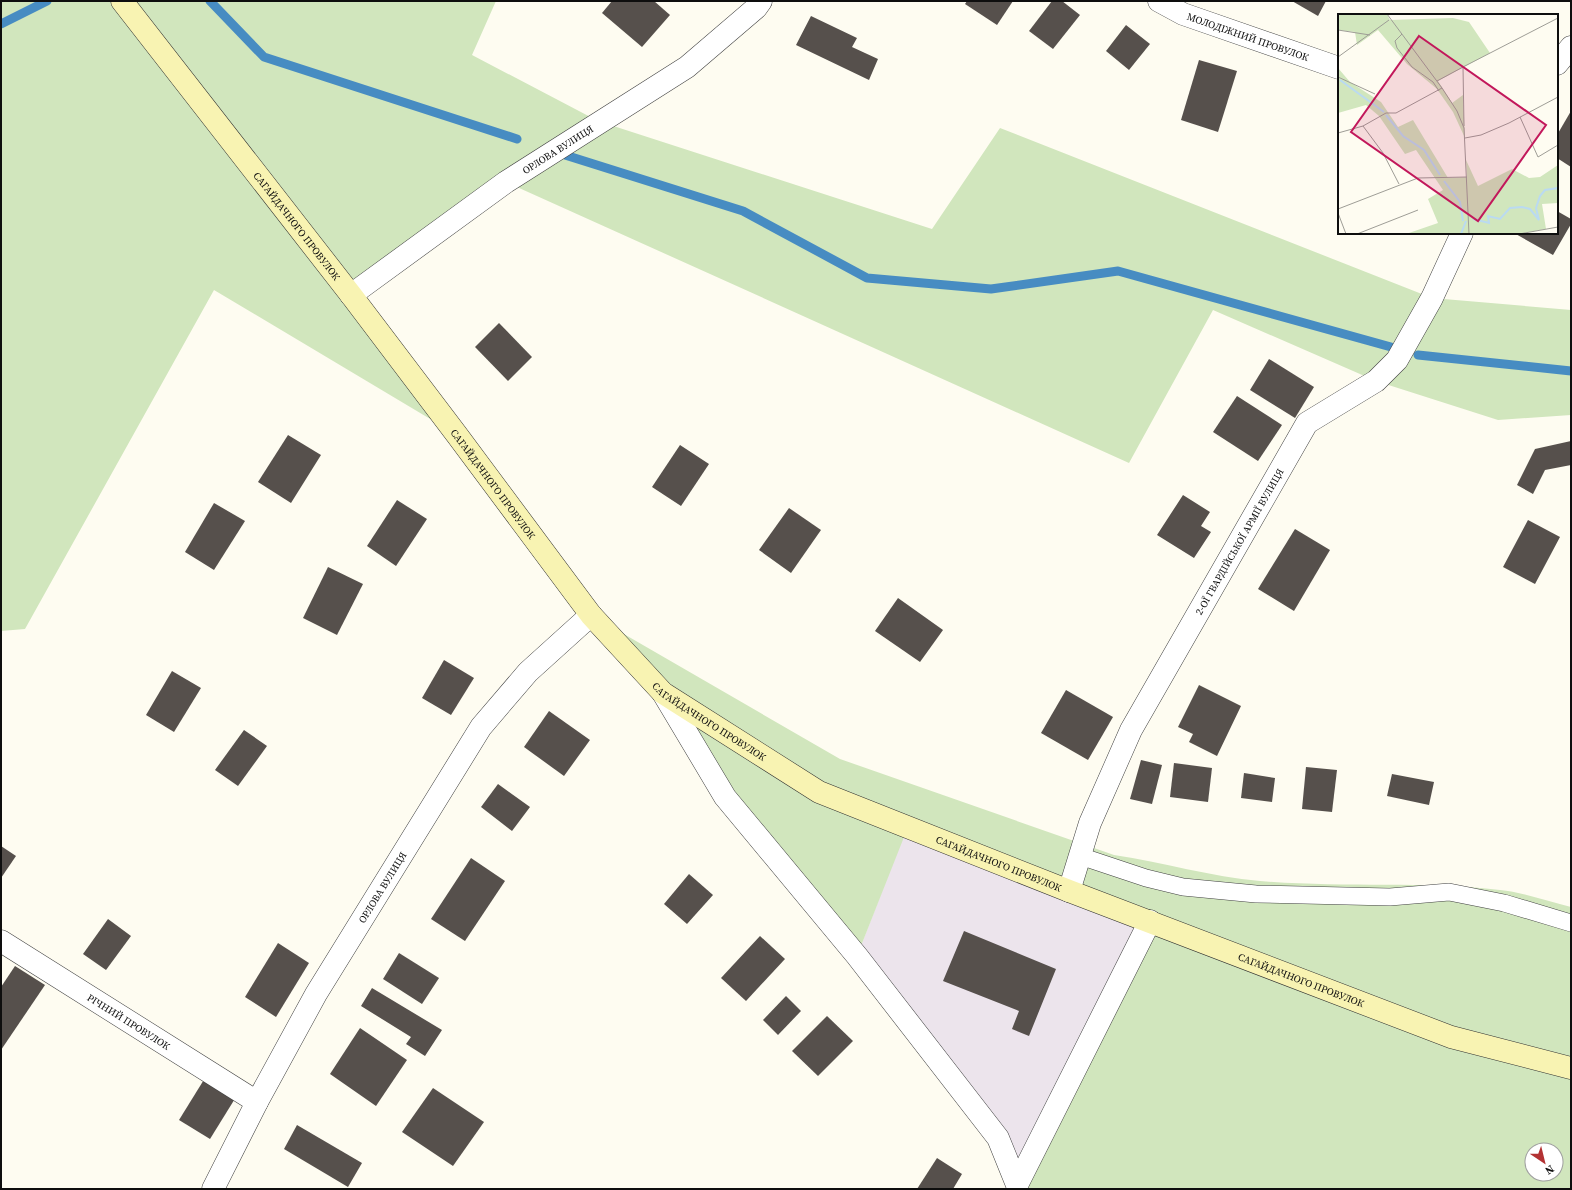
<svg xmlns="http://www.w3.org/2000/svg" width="1572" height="1190" viewBox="0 0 1572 1190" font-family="'Source Serif 4',serif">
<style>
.industrial{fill:#ece4ec}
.green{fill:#d1e6bd;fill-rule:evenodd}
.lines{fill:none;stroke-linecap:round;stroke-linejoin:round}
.stream{stroke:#478cc2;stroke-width:9}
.building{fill:#56504c}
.lane-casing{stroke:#414141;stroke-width:18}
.street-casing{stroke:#414141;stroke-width:23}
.secondary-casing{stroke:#303030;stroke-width:23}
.lane{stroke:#fff;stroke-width:17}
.street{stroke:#fff;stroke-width:22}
.secondary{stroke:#f8f3b2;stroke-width:22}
.labels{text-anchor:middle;stroke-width:4;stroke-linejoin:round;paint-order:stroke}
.street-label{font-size:10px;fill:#0e0e0e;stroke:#fff}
.inset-river{fill:none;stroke:#badaf1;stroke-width:2}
.inset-road{fill:none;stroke:#9e9d96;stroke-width:1}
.view{fill:#c2185b;fill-opacity:0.15;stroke:#c2185b;stroke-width:2}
.inset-edge{fill:none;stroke:#0e0e0e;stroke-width:2}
</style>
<rect width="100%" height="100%" fill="#fefcf1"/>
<path class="industrial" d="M907,827L1150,921L1017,1185L998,1138L857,956Z"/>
<g class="green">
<path d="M1,1H496L472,55L598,121L932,229L1000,128L1432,298L1571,310V415L1498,420L1376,381L1213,310L1129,463L506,182L351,296L457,435L214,290L25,629L1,631Z"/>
<path d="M591,615L840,759L1114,855C1163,862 1211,877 1260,881C1340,888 1421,881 1500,890C1522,892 1549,902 1571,907V1189H1016L1150,921L908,827L857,956L725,797L663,693ZM1532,1150H1556V1174H1532Z"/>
</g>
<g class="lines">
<g class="stream">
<path d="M210,1L264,57L517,139"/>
<path d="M1,24L47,1"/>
<path d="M565,155L743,211L867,278L991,289L1118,271L1391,347"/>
<path d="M1418,355L1571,371"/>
</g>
</g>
<g class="building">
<path d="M612,1H654L670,15L642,47L602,13Z"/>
<path d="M967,1H1013L997,25L965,4Z"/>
<path d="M1052,1H1062L1080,15L1053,49L1029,31Z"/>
<path d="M1292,1H1326L1318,16Z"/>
<path d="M811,16L857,38L852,47L878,59L869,80L796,45Z"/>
<path d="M1126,25L1150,44L1129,70L1106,51Z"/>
<path d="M1199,60L1237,71L1218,132L1181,120Z"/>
<path d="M1571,111V167L1557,158V135Z"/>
<path d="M1557,211L1571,219V224L1553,255L1514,233H1557Z"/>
<path d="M499,323L532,357L508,381L475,347Z"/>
<path d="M1269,359L1314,387L1295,418L1250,390Z"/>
<path d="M1237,396L1282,425L1258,461L1213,432Z"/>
<path d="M288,435L321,455L291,503L258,482Z"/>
<path d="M1571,441V465L1545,470L1533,494L1517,485L1535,449Z"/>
<path d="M680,445L709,464L681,506L652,487Z"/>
<path d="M1183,495L1210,512L1201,526L1211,532L1194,558L1157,535Z"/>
<path d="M397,500L427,519L396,566L367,546Z"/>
<path d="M214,503L245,521L214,570L185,552Z"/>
<path d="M789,508L821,530L791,573L759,550Z"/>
<path d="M1528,520L1560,537L1535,584L1503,567Z"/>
<path d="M1295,529L1330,550L1294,611L1258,589Z"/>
<path d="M328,567L363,584L337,635L303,618Z"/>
<path d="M898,598L943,630L920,662L875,631Z"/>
<path d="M444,660L474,678L451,715L422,698Z"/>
<path d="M172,671L201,688L174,732L146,715Z"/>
<path d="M1199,685L1241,706L1217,756L1189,742L1193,734L1178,727Z"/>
<path d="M1066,690L1113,717L1088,760L1041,733Z"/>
<path d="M549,711L590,740L564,776L524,747Z"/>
<path d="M244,730L267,746L238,786L215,770Z"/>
<path d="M1141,760L1162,765L1152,804L1130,799Z"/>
<path d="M1174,763L1212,768L1208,802L1170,797Z"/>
<path d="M1306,767L1337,770L1332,812L1302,809Z"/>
<path d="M1244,773L1275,778L1272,802L1241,798Z"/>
<path d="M1392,774L1434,782L1429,805L1387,796Z"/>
<path d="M498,784L530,807L512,831L481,807Z"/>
<path d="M1,846L16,856L1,878Z"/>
<path d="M471,858L505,881L465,941L431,919Z"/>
<path d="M689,874L713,895L687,924L664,904Z"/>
<path d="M108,919L131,936L106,970L83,954Z"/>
<path d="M964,931L1056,969L1029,1036L1012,1029L1019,1011L943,981Z"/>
<path d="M760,936L785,959L746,1001L721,978Z"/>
<path d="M278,943L309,963L276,1017L245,997Z"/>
<path d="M399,953L439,978L422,1004L383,979Z"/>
<path d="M15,966L45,985L1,1050V987Z"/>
<path d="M372,988L442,1030L425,1056L406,1044L411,1037L361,1006Z"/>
<path d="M786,996L801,1011L778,1035L763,1020Z"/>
<path d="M827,1016L853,1041L818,1076L792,1051Z"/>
<path d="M360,1028L407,1060L376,1106L330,1074Z"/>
<path d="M205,1078L236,1097L210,1139L179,1120Z"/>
<path d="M433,1088L484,1122L453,1166L402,1132Z"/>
<path d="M297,1125L362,1163L348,1187L284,1149Z"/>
<path d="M937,1158L962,1174L953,1189H917Z"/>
</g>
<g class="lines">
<g class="lane-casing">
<path id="lane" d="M1080,856L1146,878L1183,887L1256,894L1390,897L1449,892L1504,903L1571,923"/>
</g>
<g class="street-casing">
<g id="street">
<path id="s1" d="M1159,1L1183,14L1339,68"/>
<path d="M1557,64L1571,47"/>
<path id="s2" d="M351,295L506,182L687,67L756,8L761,1"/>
<path d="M663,693L725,797L857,956L998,1138L1017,1185L1150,921"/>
<path id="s3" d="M1069,891L1090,823L1131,730L1307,423L1376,381L1397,360L1432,298L1462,233"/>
<path id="s4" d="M1,941L257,1102"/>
<path id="s5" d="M213,1189L257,1102L316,994L481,727L528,672L591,615"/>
</g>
</g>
<g class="secondary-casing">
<g id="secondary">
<path id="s6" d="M122,1L351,295L457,435L591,615L663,693L819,792L1069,891L1451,1037L1571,1068"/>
</g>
</g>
<use href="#lane" class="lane"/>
<use href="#street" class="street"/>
<use href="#secondary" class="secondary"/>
</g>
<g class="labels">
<g class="street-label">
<text dy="4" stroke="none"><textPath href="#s1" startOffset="96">МОЛОДІЖНИЙ ПРОВУЛОК</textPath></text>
<text dy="4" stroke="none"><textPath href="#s2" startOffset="253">ОРЛОВА ВУЛИЦЯ</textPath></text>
<text dy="4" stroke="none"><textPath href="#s6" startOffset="285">САГАЙДАЧНОГО ПРОВУЛОК</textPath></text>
<text dy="4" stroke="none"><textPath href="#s6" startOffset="609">САГАЙДАЧНОГО ПРОВУЛОК</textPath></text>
<text dy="4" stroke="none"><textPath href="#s3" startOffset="390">2-ОЇ ГВАРДІЙСЬКОЇ АРМІЇ ВУЛИЦЯ</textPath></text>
<text dy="4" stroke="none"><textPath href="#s6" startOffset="933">САГАЙДАЧНОГО ПРОВУЛОК</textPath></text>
<text dy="4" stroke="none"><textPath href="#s6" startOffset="1257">САГАЙДАЧНОГО ПРОВУЛОК</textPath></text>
<text dy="4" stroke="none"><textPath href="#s5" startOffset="346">ОРЛОВА ВУЛИЦЯ</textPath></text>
<text dy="4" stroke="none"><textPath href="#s6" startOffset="1581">САГАЙДАЧНОГО ПРОВУЛОК</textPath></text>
<text dy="4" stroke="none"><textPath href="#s4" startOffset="151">РІЧНИЙ ПРОВУЛОК</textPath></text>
</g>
</g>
<g transform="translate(1338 14)">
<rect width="220" height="220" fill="#fefcf1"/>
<path d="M0,0H49L52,6L115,4L131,8L152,39L100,67L114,89L125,81L127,124L115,98L99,75L69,50L40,16L19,31L17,18L0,16ZM0,54L12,68L43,88L60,113L75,106L110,164L129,163L128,146L140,172L174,155L191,164L202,163L220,151V189L204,190L208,215L181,220H68L100,209L90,185L105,176L78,136L67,140L41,102L28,91L0,99Z" fill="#d1e6bd"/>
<path class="inset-river" d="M2,66L46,98M48,101L65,122L86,136L102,161M106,167L122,188L125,207M135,205L151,209L150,202L162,205L172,194L184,193L192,195L201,206L198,194L202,182L207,176L220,174M123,220L128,207"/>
<path class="inset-road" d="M49,0L104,74L119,97L126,114L131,220M0,16L32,21M64,20L57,27L59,34L74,53L95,68L101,77M0,43L51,6M125,53L220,4M0,63L37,80M99,67L125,53L126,112M182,103L200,143L220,131M25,112L45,139L61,170M0,119L25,112L48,99H58L104,74M127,124L143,121L171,109L220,83M0,195L80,164L129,163M0,199L8,220M19,220L80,196M181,220L220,213"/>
<path class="view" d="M81,22L208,111L140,207L13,118Z"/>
<rect width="220" height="220" class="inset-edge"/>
</g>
<rect width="1572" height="1190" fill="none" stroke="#0e0e0e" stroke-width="4"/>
<g transform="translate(1544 1162) rotate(145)"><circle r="19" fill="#ffffff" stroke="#9f9f9f"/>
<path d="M0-3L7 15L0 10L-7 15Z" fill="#b33233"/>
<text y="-6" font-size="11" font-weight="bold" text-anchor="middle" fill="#0e0e0e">N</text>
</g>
</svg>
